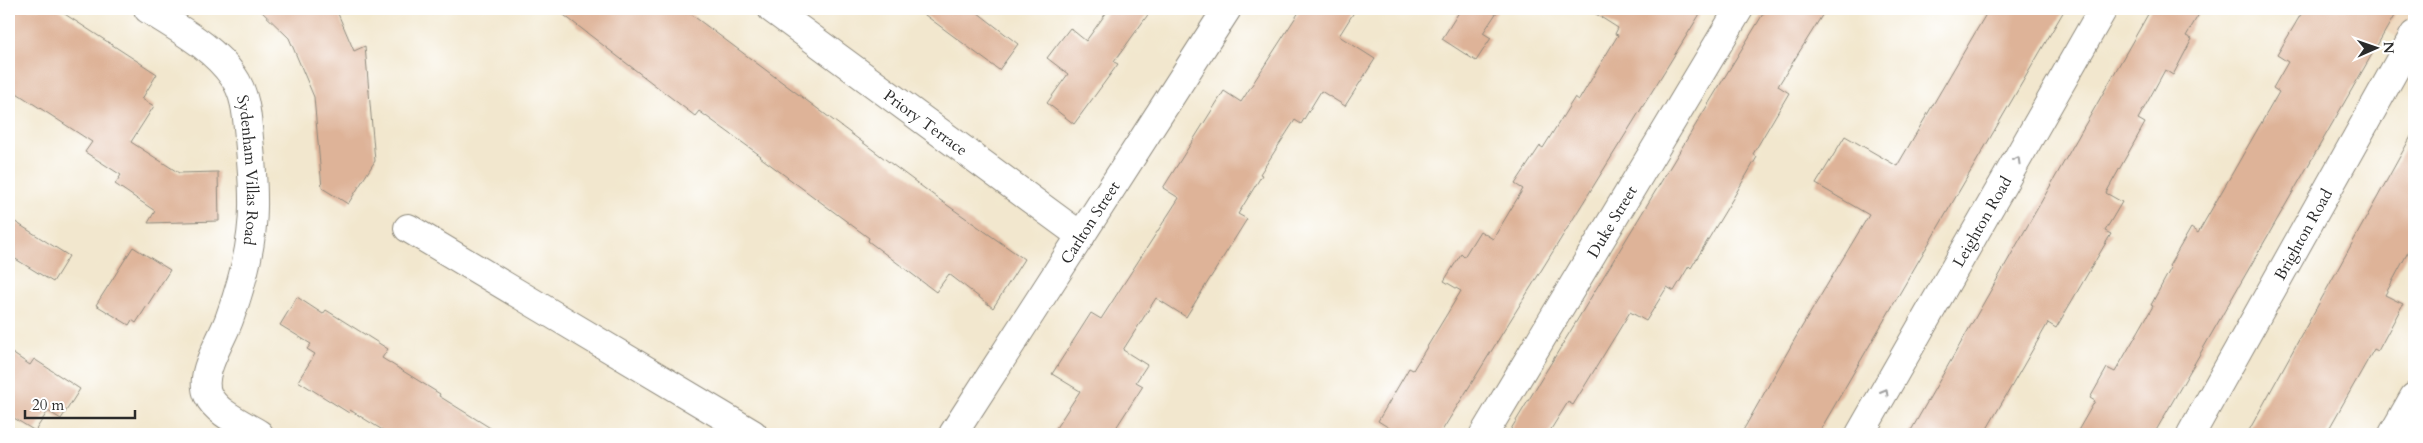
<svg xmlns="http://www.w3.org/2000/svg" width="2423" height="443" viewBox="0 0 2423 443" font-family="Cardo,serif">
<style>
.built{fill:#eed7bb}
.building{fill:#deb398}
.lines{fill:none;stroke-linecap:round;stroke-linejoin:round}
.minor-casing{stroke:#8e897c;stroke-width:30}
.minor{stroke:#fff;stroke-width:28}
.oneway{stroke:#a0a0a0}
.labels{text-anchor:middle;stroke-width:5;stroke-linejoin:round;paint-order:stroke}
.street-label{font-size:16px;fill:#2b2b2b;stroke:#fff}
</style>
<rect width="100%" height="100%" fill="#fff"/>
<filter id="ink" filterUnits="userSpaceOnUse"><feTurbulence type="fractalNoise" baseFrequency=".02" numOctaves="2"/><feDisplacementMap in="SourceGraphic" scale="10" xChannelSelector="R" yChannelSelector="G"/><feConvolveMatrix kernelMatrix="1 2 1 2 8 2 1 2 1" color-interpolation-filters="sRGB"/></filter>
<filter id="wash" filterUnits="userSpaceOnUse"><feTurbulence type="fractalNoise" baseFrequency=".0096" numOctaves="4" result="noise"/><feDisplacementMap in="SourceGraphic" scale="20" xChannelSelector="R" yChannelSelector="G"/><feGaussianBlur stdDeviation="1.12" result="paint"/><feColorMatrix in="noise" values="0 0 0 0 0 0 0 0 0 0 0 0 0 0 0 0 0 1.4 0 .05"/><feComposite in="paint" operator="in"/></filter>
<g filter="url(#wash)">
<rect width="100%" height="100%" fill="#f2e7ce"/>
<path class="built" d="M2351,9H2414V10L2400,39Z"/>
<g id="blocks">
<g class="building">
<path d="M9,9H57L157,74L142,99L154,106L131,142L179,173L218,172L219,221L148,223L155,211L115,184L121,175L85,152L92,142L9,88Z"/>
<path d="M259,9H336L354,51L365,46L375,161L348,204L322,188L314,97L289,38Z"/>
<path d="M556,9H684L940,200L1024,259L993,308L949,274L936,292L868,241L869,238L760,157L761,156L699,111L695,116Z"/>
<path d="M917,9H973L1018,44L999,70Z"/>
<path d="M1109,9H1152L1114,62L1118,64L1074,124L1047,103L1068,74L1047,58L1070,28L1086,41Z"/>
<path d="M1301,9H1356L1339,36L1375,59L1345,106L1321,91L1301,124L1295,120L1260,174L1262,175L1238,214L1247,219L1186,317L1156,298L1123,350L1147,365L1136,382L1143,386L1112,434H1052L1080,391L1052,374L1091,313L1101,319L1179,198L1163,188L1224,91L1241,102Z"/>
<path d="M1461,9H1499L1483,33L1491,38L1476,61L1442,39Z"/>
<path d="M1588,9H1703L1440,434H1399L1378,421L1409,368L1413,370L1461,291L1444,281L1461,254L1464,257L1480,231L1493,239L1523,189L1515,184L1540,146L1543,148L1575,97L1579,100L1618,35L1615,34L1618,28Z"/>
<path d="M1766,9H1826L1778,86L1789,93L1753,154L1757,157L1732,200L1691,268L1689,266L1674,291L1667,287L1646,321L1630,312L1573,405L1568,402L1548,434H1508Z"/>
<path d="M1989,9H2065L1818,434H1741L1800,330L1869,215L1816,184L1845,136L1897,166Z"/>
<path d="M2151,9H2202L2186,36L2192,39L2173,75L2165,70L2138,119L2145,123L2106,193L2122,202L2105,231L2111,234L2056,328L2048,323L1984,434H1909Z"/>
<path d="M2304,9H2398L2154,434H2076L2095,401L2090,398L2107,368L2115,372L2153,306L2151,305L2171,268L2169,266L2191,228L2198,233L2279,92L2273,88L2288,62L2277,55Z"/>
<path d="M2414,131V241L2385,295L2403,304L2378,351L2374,349L2326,434H2247Z"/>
<path d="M9,218L69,256L53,282L9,255Z"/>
<path d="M133,247L170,270L136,323L132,320L129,325L96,305Z"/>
<path d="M297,297L323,314L326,310L388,349L382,358L440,394L439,396L500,434H389L350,410L349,413L298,381L315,354L307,349L311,344L280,325Z"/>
<path d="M9,351L30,365L34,359L80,389L61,419L48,411L35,431L9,415Z"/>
</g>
</g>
</g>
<g filter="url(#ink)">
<use href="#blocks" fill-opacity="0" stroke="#8e897c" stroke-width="1"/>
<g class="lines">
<g class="minor-casing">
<g id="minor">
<path id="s1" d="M148,9C178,29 212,46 233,76C246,94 247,117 249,138C251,158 253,178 253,199C254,238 243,281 230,317C223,339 198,373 208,395C216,413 243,424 259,434"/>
<path id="s2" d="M772,9L1081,236"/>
<path d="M408,228L753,434"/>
<path id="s3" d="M953,434L1227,9"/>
<path id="s4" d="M1484,434L1739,9"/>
<path id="s5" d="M1860,434L2103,9"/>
<path id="s6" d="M2191,434L2414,35"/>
<path d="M2393,434L2414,397"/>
</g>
</g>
<use href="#minor" class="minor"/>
</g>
<defs><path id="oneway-chevron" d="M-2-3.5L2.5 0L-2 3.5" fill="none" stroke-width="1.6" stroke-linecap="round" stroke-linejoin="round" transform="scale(1.25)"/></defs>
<g class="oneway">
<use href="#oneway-chevron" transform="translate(2017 160) rotate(-60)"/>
<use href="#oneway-chevron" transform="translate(1885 392) rotate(-60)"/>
</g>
</g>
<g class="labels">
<g class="street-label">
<text dy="6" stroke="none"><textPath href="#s2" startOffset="191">Priory Terrace</textPath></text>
<text dy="6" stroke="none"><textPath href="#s1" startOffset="206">Sydenham Villas Road</textPath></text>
<text dy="6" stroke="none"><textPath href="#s5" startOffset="245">Leighton Road</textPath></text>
<text dy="6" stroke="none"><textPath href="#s3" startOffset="252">Carlton Street</textPath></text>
<text dy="6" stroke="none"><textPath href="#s4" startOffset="248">Duke Street</textPath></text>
<text dy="6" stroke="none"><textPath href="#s6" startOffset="229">Brighton Road</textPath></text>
</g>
</g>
<rect width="2423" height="443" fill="none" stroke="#fff" stroke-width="30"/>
<g transform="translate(2376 48) rotate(88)" stroke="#ffffff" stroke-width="4" paint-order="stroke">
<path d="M0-4L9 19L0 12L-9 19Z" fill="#2b2b2b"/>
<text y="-8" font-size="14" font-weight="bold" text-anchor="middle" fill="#2b2b2b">N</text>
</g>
<path d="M25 410v8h110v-8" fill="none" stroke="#2b2b2b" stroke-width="2.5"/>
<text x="32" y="410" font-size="15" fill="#2b2b2b" stroke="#ffffff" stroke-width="4" paint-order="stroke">20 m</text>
</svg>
